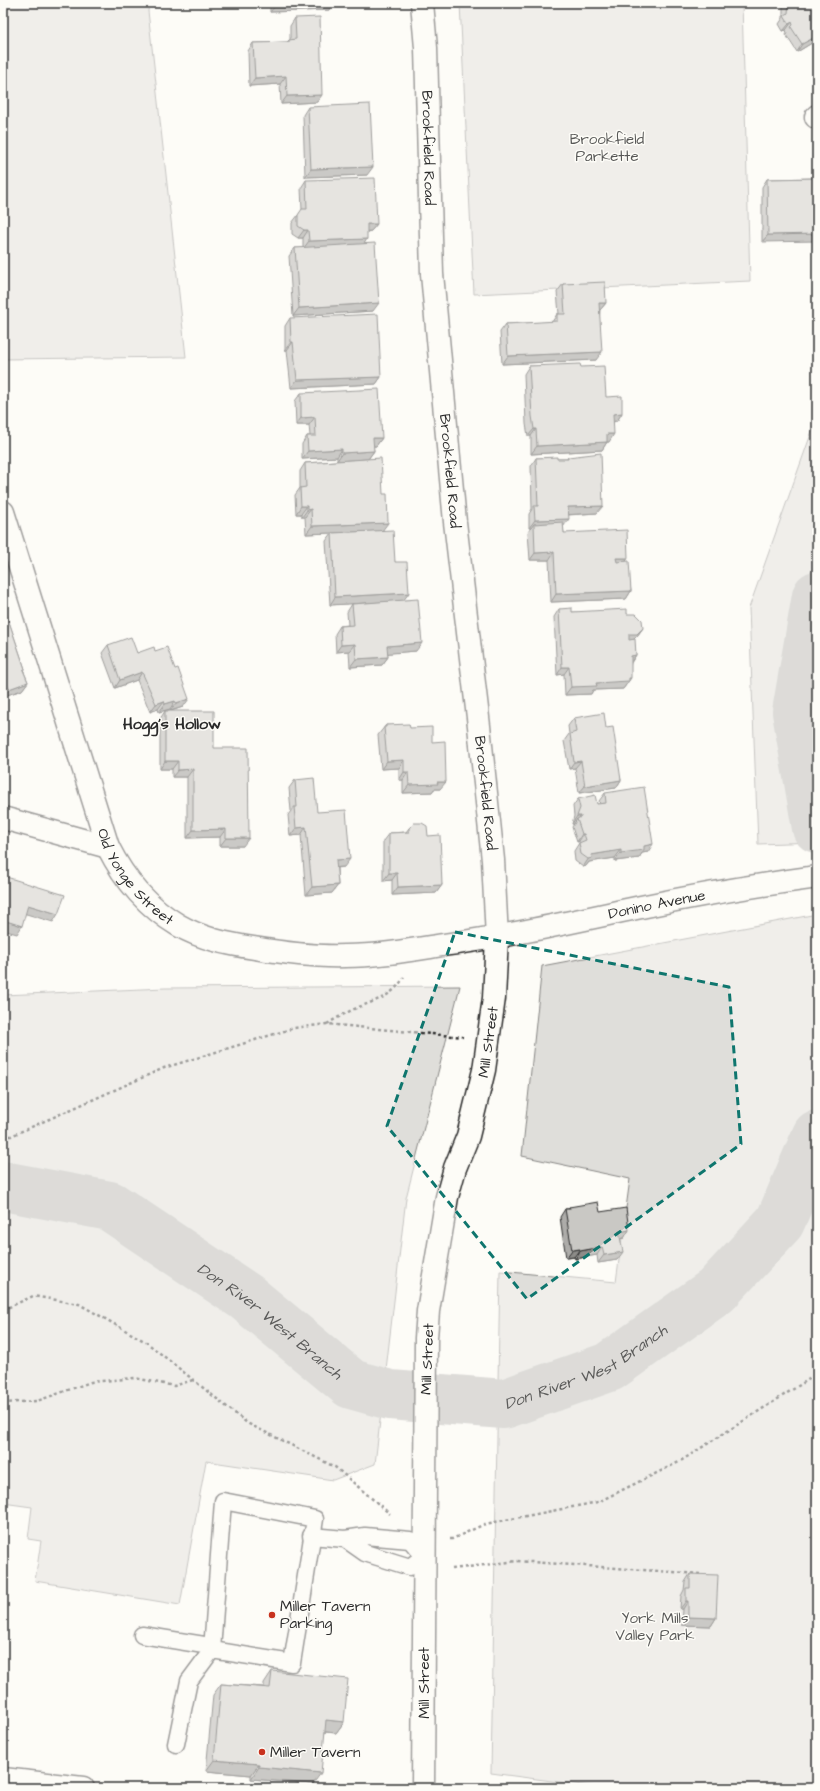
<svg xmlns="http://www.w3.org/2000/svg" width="820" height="1791" viewBox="0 0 820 1791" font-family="'Architects Daughter',sans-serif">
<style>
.green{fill:#dfdeda;stroke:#858482}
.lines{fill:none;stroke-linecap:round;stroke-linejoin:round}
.river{stroke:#b5b4b1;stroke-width:50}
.service-casing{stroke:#2b2b2b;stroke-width:19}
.minor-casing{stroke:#2b2b2b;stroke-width:25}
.primary-casing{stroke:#2b2b2b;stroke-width:25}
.path{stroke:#2b2b2b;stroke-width:2.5;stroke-dasharray:3 3;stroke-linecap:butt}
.service{stroke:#fdfcf7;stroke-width:16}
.minor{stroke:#fdfcf7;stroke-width:22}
.primary{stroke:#fdfcf7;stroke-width:22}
.wall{fill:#adaca9;stroke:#2b2b2b}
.shaded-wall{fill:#8d8c89;stroke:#2b2b2b}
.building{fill:#c9c8c4;stroke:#2b2b2b}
.marked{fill:none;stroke:#0f766e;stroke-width:3;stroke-dasharray:8 5;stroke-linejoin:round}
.poi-dot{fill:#c8321e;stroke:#fdfcf7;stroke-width:1.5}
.labels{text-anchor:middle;stroke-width:3;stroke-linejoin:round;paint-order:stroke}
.park-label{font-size:15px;fill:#585857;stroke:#fdfcf7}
.street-label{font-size:15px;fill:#2b2b2b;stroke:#fdfcf7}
.poi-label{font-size:15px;fill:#2b2b2b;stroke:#fdfcf7;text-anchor:start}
.neighbourhood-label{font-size:16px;font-weight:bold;fill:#2b2b2b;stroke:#fdfcf7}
.water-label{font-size:16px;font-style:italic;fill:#5b5b5a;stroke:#fdfcf7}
</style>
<rect width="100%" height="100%" fill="#fdfcf7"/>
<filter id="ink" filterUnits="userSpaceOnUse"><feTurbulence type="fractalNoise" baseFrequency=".025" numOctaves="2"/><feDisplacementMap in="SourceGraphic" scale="8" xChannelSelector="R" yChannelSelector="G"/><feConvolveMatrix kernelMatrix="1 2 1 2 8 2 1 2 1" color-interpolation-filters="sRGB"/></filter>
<g filter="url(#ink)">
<g class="green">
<path d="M3,3H149L148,11L186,357L3,359Z"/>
<path d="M460,3H742L750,281L474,294Z"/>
<path d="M817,417V842L758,844L749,608Z"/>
<path d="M817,914V1788H605L491,1773L500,1271L616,1282L630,1179L522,1156L542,966Z"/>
<path d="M460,986L406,1198L375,1464L333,1480L206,1461L180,1605L35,1581L41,1541L28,1539L32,1507L3,1503V995L165,988Z"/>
</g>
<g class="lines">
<g class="river">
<path d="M817,596L797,712L817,828"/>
<path id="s1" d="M3,1186L110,1206L246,1297L351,1384L390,1395L504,1404L609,1367L716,1291L780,1222L817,1135"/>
</g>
<g class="service-casing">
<g id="service">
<path d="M311,1536L345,1539L365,1536L410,1540L424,1556L410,1567L365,1553L345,1539"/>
<path d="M142,1635L204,1645L212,1650L292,1663L315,1519L223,1501L212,1650L189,1681L176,1744"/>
</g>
</g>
<g class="minor-casing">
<g id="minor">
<path id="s2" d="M422,3L426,48L432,274L455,522L479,726L493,860L497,938L494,998L484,1070L468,1136L455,1168L447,1197L428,1311L426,1338L423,1788"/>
<path d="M816,117L817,116"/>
<path id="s3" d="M3,512L108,847C124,879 148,907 178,925C202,939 228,944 254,948C284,953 315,957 345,956C378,956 411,950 443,945C510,936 575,921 641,907C699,895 758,885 817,877"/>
<path d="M3,818L108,847"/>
</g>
</g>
<g class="primary-casing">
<path id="primary" d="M3,1779L83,1788"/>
</g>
<g class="path">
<path d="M327,1024C335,1019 344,1014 352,1010C374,1000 391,999 404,977"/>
<path d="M3,1136H11L164,1068L294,1028L327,1024L463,1037"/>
<path d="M3,1310L33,1296L79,1304L146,1342L247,1423L335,1467L390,1514"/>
<path d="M3,1403L37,1401L91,1382L135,1378L174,1386L193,1380"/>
<path d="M450,1539H452L485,1524L598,1502L679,1462L817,1374"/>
<path d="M452,1569L517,1561L700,1574"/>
</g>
<use href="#service" class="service"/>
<use href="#minor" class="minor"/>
<use href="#primary" class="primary"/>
</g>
<g class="wall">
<path d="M264,3H334L329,10L270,12V4H264Z"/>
<path d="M785,3H817V44L815,41L797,52L786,35L787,33L786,30L783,31L779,24L783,18V5Z"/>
<path d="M295,18L317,102L281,104L280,84L249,86L248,51L253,43L287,42L289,40H290V26Z"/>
<path d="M308,107L367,175L305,177L303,115Z"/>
<path d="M817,178L762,242V187L767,179Z"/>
<path d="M306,180L377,224L371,231L367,232L364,244L373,311L293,316L289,256L295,248H303V238H298L292,234V223L302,210L301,188Z"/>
<path d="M563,284L606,303L600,310L596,360L502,364L500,332L506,324L552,322L557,314H559L557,292Z"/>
<path d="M290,318L381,377L376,384L291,388L287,350H285V326Z"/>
<path d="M529,366L581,367L606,397L622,413L617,421H614L609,442H607L602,450L531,454V436H528L526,424L524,374Z"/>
<path d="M301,393L382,438L376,446H373L374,451L368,459L383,531L395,562L416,651L387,653L388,657L382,665L350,667L349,651L336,652L335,634L340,626L348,625L347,612L352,604L372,602L330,605L326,541L332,533L351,532L306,534L305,517H302L301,514H296L295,495L300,488V471L305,463L337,461V457L302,459V444L307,436H310L309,425H296L295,401Z"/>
<path d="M568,457L597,513L568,515L563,527L564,533L628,558L626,561L631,591L626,599L551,602L549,560H530L528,532L531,528H529V514L532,509L531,466L536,458L557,459H567Z"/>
<path d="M3,604L25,669L24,672L28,682L22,690L4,696L3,694Z"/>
<path d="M559,609L572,612L627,614L643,628L637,636L634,639L636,655L631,663L626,685L623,689L593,690L591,694L565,695L564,674L557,675L554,617Z"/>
<path d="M108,645L137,653L155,651L183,707L171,711L214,748L243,846H220V837L187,838V777H172V769H160V719L165,711H170V709L159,712L158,709L150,712L137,680L115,688L102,653Z"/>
<path d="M574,718L606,728L621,780L616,788L579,793L575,768L569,769L564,741L569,734L568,726Z"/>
<path d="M386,725L410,728L432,742L440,789H434L432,792L403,793V780H399V768L381,769L378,735Z"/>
<path d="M295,780L317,812L344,867L337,868L338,885L332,893L306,895L301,835L290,836L288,815L291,811L289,788Z"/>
<path d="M605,793L648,852L642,853L639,858L615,861V858L589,862L586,866L583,867L575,861L574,851L579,843V841L577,842L572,827L574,824H572L574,816L573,806L578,799L597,804H600L599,801Z"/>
<path d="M409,828L428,836L442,885L436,893L392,895V880L383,881V841L389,833L406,832Z"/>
<path d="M569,1207L629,1230L624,1238L620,1239L617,1260L598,1263L597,1255L575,1259L574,1257L566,1258L560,1217L565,1209H568Z"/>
<path d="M690,1574L716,1618L711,1626L682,1625L683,1609H680L681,1596L684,1590L685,1582Z"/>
<path d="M272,1671L344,1722L336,1733L325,1732L313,1784L251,1779V1775L206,1771L213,1695L221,1684L264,1687V1683Z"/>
</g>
<g class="shaded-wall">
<path d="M265,3H270V4H264Z"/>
<path d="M309,3H334L329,10L270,12L276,5Z"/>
<path d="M792,22L786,30L783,31L789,24Z"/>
<path d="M817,36V39L815,41L797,52L802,44Z"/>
<path d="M286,76L280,84L249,86L255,78Z"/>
<path d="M322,95L317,102L281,104L287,96Z"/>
<path d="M373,167L367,175L305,177L311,169Z"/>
<path d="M367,224H377L371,231L361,232Z"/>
<path d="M304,230H308L303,238H298Z"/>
<path d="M817,234V241L762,242L768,235Z"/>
<path d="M367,239L362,247L303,249L309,241Z"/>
<path d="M379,303L373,311L293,316L299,308Z"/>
<path d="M599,303H606L600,310L594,311Z"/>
<path d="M291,342H293L287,350H285Z"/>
<path d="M602,352L596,360L502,364L508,356Z"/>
<path d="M381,377L376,384L291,388L297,380Z"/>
<path d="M622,413L617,421L608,422L613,414Z"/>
<path d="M315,417L309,425H296L301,418Z"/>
<path d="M534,429H536L531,436H528Z"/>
<path d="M607,434H614L609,442H602Z"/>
<path d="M373,438H382L376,446H367Z"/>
<path d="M607,442L602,450L531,454L537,446Z"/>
<path d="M342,449L337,457L302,459L308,451Z"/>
<path d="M374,451L368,459L337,461L342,453Z"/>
<path d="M301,506H307L301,514H296Z"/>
<path d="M603,506L597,513L563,515L568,507Z"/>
<path d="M311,509L305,517H302L307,510Z"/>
<path d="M569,519L563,527L534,524L531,528H529L535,520Z"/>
<path d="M388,523L382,531L306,534L312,526Z"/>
<path d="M554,552L549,560H530L535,553Z"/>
<path d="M616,558H628L623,566H611Z"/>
<path d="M631,591L626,599L551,602L556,594Z"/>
<path d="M409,593L403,601L330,605L335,597Z"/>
<path d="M643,628L637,636L632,641L623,642L629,634Z"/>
<path d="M422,643L416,651L381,654L387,646Z"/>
<path d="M355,644L349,651L336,652L341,645Z"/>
<path d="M636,655L630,663L631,656Z"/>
<path d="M388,657L382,665L350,667L356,659Z"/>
<path d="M562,667H569L564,674L557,675Z"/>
<path d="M142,672L137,680L115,688L120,680Z"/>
<path d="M629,678H631L623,689L593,690L591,694L565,695L571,687Z"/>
<path d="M28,682L22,690L4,696L9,689Z"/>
<path d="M189,699L183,707L170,711L176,703Z"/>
<path d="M164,701L158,709L150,712L156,704Z"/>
<path d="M175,701L170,709L159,712L165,704Z"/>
<path d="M404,760L399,768L381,769L387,761Z"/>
<path d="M165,761H178L172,769H160Z"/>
<path d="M581,761L575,768L569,769L574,762Z"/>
<path d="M193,769L187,777H172L178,770Z"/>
<path d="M404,772H408L403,780H399Z"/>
<path d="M621,780L616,788L579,793L585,786Z"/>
<path d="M437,782H446L440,789H434L432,792L403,793L409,785Z"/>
<path d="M577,816H581L578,820L577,819L574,824H572Z"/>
<path d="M306,827L301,835L290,836L296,828Z"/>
<path d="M226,829L220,837L187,838L193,830Z"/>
<path d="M582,834H584L579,841L577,842Z"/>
<path d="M226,838H249L243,846H220Z"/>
<path d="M653,844L648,852L642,853L639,858L615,861L621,853L644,846Z"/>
<path d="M621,850L615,858L589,862L586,866L583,867L591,855Z"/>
<path d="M350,859L344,867L330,868L336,860Z"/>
<path d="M389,873H397L392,880L383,881Z"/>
<path d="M338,885L332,893L306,895L312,887Z"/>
<path d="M442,885L436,893L392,895L398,887Z"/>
<path d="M28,905L58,914L53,922L23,913Z"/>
<path d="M3,920L22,926L17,934L3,930Z"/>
<path d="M629,1230L624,1238L614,1240L619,1232Z"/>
<path d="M602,1247L597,1255L575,1259L580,1251Z"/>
<path d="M580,1249L574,1257L566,1258L572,1250Z"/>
<path d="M623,1252L617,1260L598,1263L604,1255Z"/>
<path d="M686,1601H688L683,1609H680Z"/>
<path d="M688,1617L716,1618L711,1626L682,1625Z"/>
<path d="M326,1720L344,1722L336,1733L318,1731Z"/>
<path d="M214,1760L259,1764L251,1775L206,1771Z"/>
<path d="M259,1767L321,1773L313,1784L251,1779Z"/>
</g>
<g class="building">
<path d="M276,3H309L276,5Z"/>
<path d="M789,3H817V36L802,44L791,27L793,25L792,22L789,24L784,16L788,13Z"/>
<path d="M320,17L322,95L287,96L286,76L255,78L253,43L289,42V40L296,39L295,18Z"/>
<path d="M370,104L373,167L311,169L308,107Z"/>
<path d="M375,178L377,224H367V239L309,241L308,230H304L298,226V215L302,209H307L306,180Z"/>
<path d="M817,178V234L768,235L767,179Z"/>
<path d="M375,243L379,303L299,308L295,248Z"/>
<path d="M605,282L606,303H599L602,352L508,356L506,324L557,321V314H565L563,284Z"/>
<path d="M378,314L381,377L297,380L293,342H291L290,318Z"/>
<path d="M580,364L581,367L604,366L606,397L622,396V413L613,414L614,434H607V442L537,446L536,429H534L532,416L529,366Z"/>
<path d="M379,389L382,438H373L374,451L342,453V449L308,451L307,436H316L315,417L301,418V393Z"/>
<path d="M601,453L603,506L568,507L569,519L535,520L534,506H538L536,458L557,457V459H568V457Z"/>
<path d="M381,458L383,494H387L388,523L312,526L311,509L307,510V506H301L300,488L306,487L305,463Z"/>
<path d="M563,522L564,533L627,530L628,558H616L617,562L629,561L631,591L556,594L554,552L535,553L534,524Z"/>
<path d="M393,530L395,562H407L409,593L335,597L332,533Z"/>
<path d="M418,599L422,643L387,646L388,657L356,659L355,644L341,645L340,626L354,625L352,604Z"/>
<path d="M3,604L25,669L23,670L28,682L9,689L5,678L3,679Z"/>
<path d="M572,608V612L627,609V614H636L642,620L643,628L637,634H629V640L635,639L636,655L631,656V678H629V681L596,683L597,686L571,687L569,667H562L559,609Z"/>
<path d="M131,637L137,653L154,647L155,651L167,647L175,669L178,668L189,699L176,703L175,701L165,704L164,701L156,704L142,672L120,680L108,645Z"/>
<path d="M165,711H214V748H248L249,838H226V829L193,830V769L178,770V761H165Z"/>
<path d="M604,713L606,728L613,727L621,780L585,786L581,761L574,762L570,734L576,732L574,718Z"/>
<path d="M409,724L410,728L432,727V742L445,741L446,782H437L438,784L409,785L408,772H404V760L387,761L384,727H386V725Z"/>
<path d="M314,778L317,812L346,810L350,859L336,860L338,885L312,887L306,827L296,828L294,807H297L295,780Z"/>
<path d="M644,787L653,844L644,846V850L621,853V850L591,855L592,858L588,859L581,854L579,843L586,840L584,834H582L577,819L581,817V816H577L580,808L578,799L595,795L597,804L606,803L605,793Z"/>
<path d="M414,823H422L427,826L428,836L440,835L442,885L398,887L397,873H389V833L409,832V828Z"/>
<path d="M3,876L65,895L58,914L28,905L22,926L3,920Z"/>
<path d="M598,1202L600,1212L626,1208L629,1230L619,1232L623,1252L604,1255L602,1247L580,1251V1249L572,1250L565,1209H570L569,1207Z"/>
<path d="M690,1574L718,1575L716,1618L688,1617V1601H686V1588H690Z"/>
<path d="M272,1671L348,1679L344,1722L326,1720L321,1773L259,1767V1764L214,1760L221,1684L270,1688Z"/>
</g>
</g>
<path d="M0 0H820V1791H0ZM455,932L729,987L741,1144L527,1299L387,1126Z" fill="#fdfcf7" fill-opacity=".55" fill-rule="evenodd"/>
<path class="marked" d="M455,932L729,987L741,1144L527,1299L387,1126Z"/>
<g class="poi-dot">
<circle cx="272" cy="1615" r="4"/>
<circle cx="262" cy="1752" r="4"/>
</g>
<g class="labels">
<g class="park-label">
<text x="607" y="144">Brookfield<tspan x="607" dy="17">Parkette</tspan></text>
<text x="655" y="1623">York Mills<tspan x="655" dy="17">Valley Park</tspan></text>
</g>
<g class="street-label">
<text dy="5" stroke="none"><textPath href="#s2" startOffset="145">Brookfield Road</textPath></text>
<text dy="5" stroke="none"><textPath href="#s2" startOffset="469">Brookfield Road</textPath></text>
<text dy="5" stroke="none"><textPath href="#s2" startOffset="793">Brookfield Road</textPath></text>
<text dy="5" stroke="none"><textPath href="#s3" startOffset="391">Old Yonge Street</textPath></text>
<text dy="5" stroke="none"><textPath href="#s3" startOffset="945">Donino Avenue</textPath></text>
<text transform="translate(488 1042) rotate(-82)" y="5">Mill Street</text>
<text transform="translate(427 1359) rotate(-88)" y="5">Mill Street</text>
<text transform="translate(424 1683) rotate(-90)" y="5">Mill Street</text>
</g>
<g class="poi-label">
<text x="280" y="1611">Miller Tavern<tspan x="280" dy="17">Parking</tspan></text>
<text x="270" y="1757">Miller Tavern</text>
</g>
<g class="neighbourhood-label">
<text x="172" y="729">Hogg's Hollow</text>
</g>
<g class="water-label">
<text dy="6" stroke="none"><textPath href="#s1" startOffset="306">Don River West Branch</textPath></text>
<text dy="6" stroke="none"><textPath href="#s1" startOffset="654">Don River West Branch</textPath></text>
</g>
</g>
<rect width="820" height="1791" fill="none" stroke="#fdfcf7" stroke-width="16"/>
<rect x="8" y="8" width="804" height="1775" fill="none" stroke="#2b2b2b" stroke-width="1.5" filter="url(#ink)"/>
</svg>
